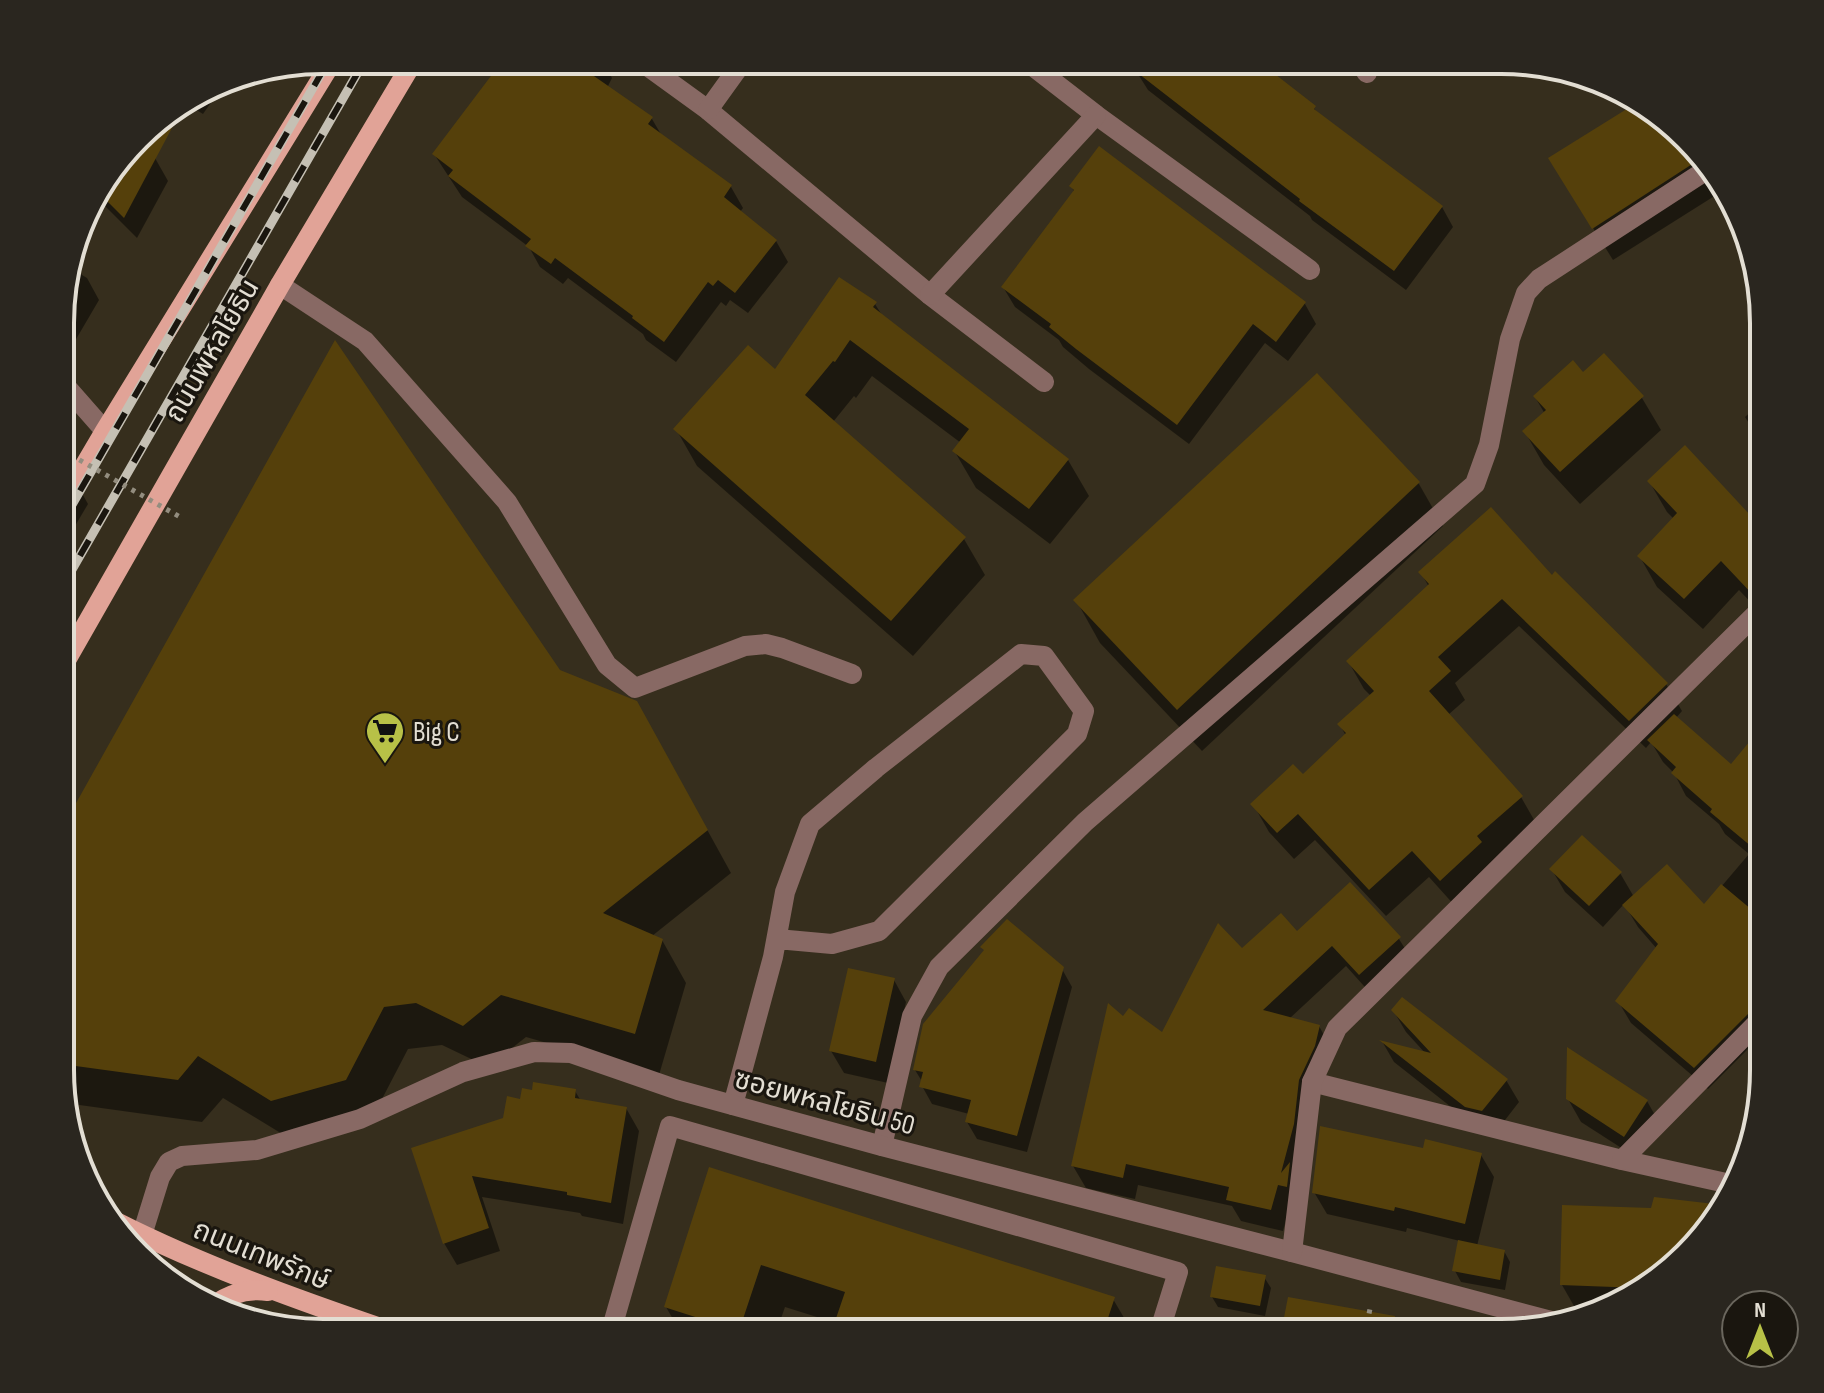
<svg xmlns="http://www.w3.org/2000/svg" width="1824" height="1393" viewBox="0 0 1824 1393" font-family="'Sofia Sans Condensed','Noto Sans Thai',sans-serif">
<style>
.shadow{fill:#0007}
.building{fill:#55400b}
.lines{fill:none;stroke-linecap:round;stroke-linejoin:round}
.path{stroke:#938d7f;stroke-width:5;stroke-dasharray:4 6;stroke-linecap:butt}
.minor{stroke:#886964;stroke-width:20}
.major{stroke:#e1a397;stroke-width:20}
.rail-casing{stroke:#c5c0b4;stroke-width:9}
.rail{stroke:#1a160f;stroke-width:6;stroke-dasharray:18;stroke-linecap:butt}
.path-bridge{stroke:#938d7f;stroke-width:5;stroke-dasharray:4 6;stroke-linecap:butt}
.labels{text-anchor:middle;stroke-width:6;stroke-linejoin:round;paint-order:stroke}
.street-label{font-size:28px;fill:#e3ded3;stroke:#1a160f}
.poi-label{font-size:28px;fill:#e3ded3;stroke:#1a160f;text-anchor:start}
.rim{fill:none;stroke:#e3ded3;stroke-width:4}
</style>
<rect width="100%" height="100%" fill="#362e1d"/>
<g class="shadow">
<path d="M504,60H602L612,78L607,88L652,119L662,136L731,187L743,208L740,212L776,241L788,262L748,313L730,300L726,306L721,302L676,362L646,340L643,334L568,278L563,284L540,267L529,247L462,197L434,154Z"/>
<path d="M695,60H711L704,68Z"/>
<path d="M1136,71L1314,108L1319,116L1442,207L1453,227L1406,290L1312,220L1310,216L1148,90Z"/>
<path d="M226,81L203,114L187,104Z"/>
<path d="M1640,104L1674,125L1724,190L1613,260L1570,191Z"/>
<path d="M138,139L155,158L168,181L137,238L94,195Z"/>
<path d="M1099,149L1305,304L1316,324L1288,361L1265,343L1189,444L1089,369L1063,347L1059,340L1015,307L1003,287L1075,193L1071,186Z"/>
<path d="M72,261L82,275L87,278L99,300L65,358L62,357V288Z"/>
<path d="M875,304L883,317L1068,460L1089,496L1050,544L976,488L955,452L961,443L872,376L856,398L854,396L833,422L964,539L985,575L913,656L697,466L676,429L776,372Z"/>
<path d="M1583,375L1642,398L1661,430L1580,504L1544,465L1525,432L1545,414L1535,397Z"/>
<path d="M1317,376L1419,484L1443,526L1202,751L1100,643L1076,600Z"/>
<path d="M1764,400V447L1745,417Z"/>
<path d="M62,423L73,442L62,459Z"/>
<path d="M62,463L66,465L88,504L75,526L62,518Z"/>
<path d="M1649,481L1764,533V616L1739,590L1703,629L1657,587L1640,557L1674,519L1667,512Z"/>
<path d="M1421,573L1552,578L1666,684L1682,711L1676,718L1731,766L1764,727L1763,1034L1708,1089L1631,1023L1618,1001L1657,949L1638,927L1624,904L1603,927L1565,892L1552,870L1620,873L1634,897L1704,907L1749,854L1725,834L1719,824L1686,796L1674,773L1663,762L1651,742L1646,748L1519,626L1455,683L1465,700L1448,715L1521,797L1537,825L1456,907L1429,877L1386,916L1315,840L1294,859L1269,832L1253,804L1303,777L1346,736L1340,725L1371,696L1364,689L1348,661L1429,587Z"/>
<path d="M559,672L661,746L731,873L652,936L662,940L686,983L659,1075L526,1037L488,1067L442,1045L408,1049L370,1122L297,1143L223,1098L202,1122L65,1103L61,1088V834Z"/>
<path d="M1297,933L1399,939L1412,960L1372,995L1346,966L1289,1019L1319,1026L1331,1048L1283,1231L1241,1221L1232,1206L1138,1185L1135,1199L1086,1188L1073,1166L1124,1018L1163,1035L1242,951Z"/>
<path d="M1062,969L1072,987L1027,1152L977,1139L967,1122L969,1114L932,1104L922,1086L923,1083L915,1070Z"/>
<path d="M894,980L906,1002L888,1083L844,1073L831,1051Z"/>
<path d="M1393,1010L1506,1080L1519,1102L1495,1133L1479,1129L1394,1062L1383,1043L1426,1054L1406,1032Z"/>
<path d="M575,1091L581,1101L626,1108L639,1131L623,1224L582,1216L580,1213L482,1197L500,1251L457,1265L444,1243L414,1149L505,1119L522,1101Z"/>
<path d="M1568,1099L1647,1101L1660,1124L1637,1158L1581,1122Z"/>
<path d="M1481,1155L1494,1177L1477,1246L1504,1251L1510,1262L1505,1290L1461,1282L1455,1271L1460,1241L1407,1228L1406,1232L1327,1214L1314,1192Z"/>
<path d="M710,1170L1113,1299L1133,1333H833L836,1323L785,1307L776,1333H681L666,1307Z"/>
<path d="M1722,1207L1699,1243L1617,1306H1574L1562,1285L1653,1210Z"/>
<path d="M1264,1277L1271,1288L1265,1316L1218,1307L1212,1297Z"/>
<path d="M1405,1328L1427,1333H1404Z"/>
</g>
<g class="building">
<path d="M503,60H599L591,74L653,117L648,124L732,185L724,197L777,240L735,293L718,280L713,286L708,282L664,342L632,318L633,316L555,258L551,264L525,246L531,239L448,176L453,170L432,154Z"/>
<path d="M1121,60H1257L1316,106L1314,109L1443,206L1394,271L1299,201L1300,199Z"/>
<path d="M1638,102L1674,125L1700,159L1592,229L1548,158Z"/>
<path d="M178,109L181,111L124,218L96,190L150,125Z"/>
<path d="M1099,146L1306,302L1276,342L1253,324L1177,425L1076,349L1049,327L1051,324L1001,287L1074,190L1069,186Z"/>
<path d="M839,277L877,302L873,307L1069,459L1029,509L952,451L969,429L850,340L835,362L833,361L805,395L966,537L891,621L673,429L748,345L775,369Z"/>
<path d="M335,340L560,670L637,701L708,830L603,913L663,939L635,1034L501,995L463,1026L416,1003L384,1007L346,1080L271,1101L198,1056L178,1080L61,1064V830Z"/>
<path d="M1604,353L1644,396L1560,472L1522,431L1546,410L1533,396L1573,360L1583,372Z"/>
<path d="M1317,373L1420,482L1177,710L1073,600Z"/>
<path d="M1685,445L1764,530V593L1755,597L1721,561L1684,599L1637,556L1677,513L1647,481Z"/>
<path d="M1491,507L1552,575L1555,571L1668,683L1629,721L1502,599L1438,657L1451,671L1429,691L1523,796L1477,836L1482,842L1440,881L1412,851L1369,890L1298,814L1277,833L1250,804L1293,764L1303,774L1346,733L1337,724L1374,691L1346,661L1429,584L1418,572Z"/>
<path d="M1674,714L1731,764L1764,724V857L1710,812L1712,809L1671,773L1676,767L1647,740Z"/>
<path d="M1582,835L1622,872L1589,906L1549,869Z"/>
<path d="M1667,864L1704,904L1721,884L1764,920L1763,999L1694,1068L1615,1001L1658,944L1622,905Z"/>
<path d="M1350,882L1401,937L1359,975L1332,946L1263,1010L1320,1025L1315,1046L1299,1080L1294,1124L1281,1173L1290,1162L1287,1187L1278,1185L1271,1210L1226,1200L1229,1187L1126,1164L1123,1178L1071,1166L1108,1003L1123,1016L1129,1008L1162,1032L1218,923L1242,948L1281,913L1297,931Z"/>
<path d="M1007,919L1064,967L1017,1136L965,1122L971,1100L919,1087L923,1072L913,1070L923,1024L984,950L980,947Z"/>
<path d="M848,968L895,978L876,1062L829,1051Z"/>
<path d="M1402,997L1508,1079L1482,1111L1465,1107L1379,1040L1431,1053L1391,1010Z"/>
<path d="M1567,1047L1648,1100L1624,1137L1566,1099Z"/>
<path d="M533,1082L576,1089L575,1098L627,1107L611,1203L567,1195V1192L472,1176L489,1228L443,1244L411,1148L503,1118L507,1096L520,1099L522,1088L532,1090Z"/>
<path d="M1320,1126L1423,1148L1425,1139L1482,1153L1465,1224L1395,1207L1394,1211L1312,1193Z"/>
<path d="M709,1167L1115,1297L1103,1333H979L933,1318L928,1333H831L845,1292L761,1265L739,1331L664,1307Z"/>
<path d="M1654,1197L1723,1205L1699,1243L1641,1288L1560,1285L1562,1205L1651,1208Z"/>
<path d="M1458,1240L1505,1250L1500,1280L1452,1271Z"/>
<path d="M1216,1266L1266,1275L1260,1306L1210,1297Z"/>
<path d="M1288,1297L1395,1316L1393,1333H1281Z"/>
</g>
<g class="lines">
<path class="path" d="M1365,1333L1371,1304"/>
<g class="minor">
<path d="M639,60L708,110L930,295L1044,382"/>
<path d="M1025,60L1096,115L1310,270"/>
<path d="M1358,60L1367,73"/>
<path d="M708,110L744,60"/>
<path d="M280,285L365,341L507,502L607,665L635,688L745,646L766,644L782,648L852,674"/>
<path d="M930,295L1096,115"/>
<path d="M62,382L105,431"/>
<path d="M1312,1082L1622,1160L1735,1185"/>
<path d="M733,1105L773,957L785,892L810,824L876,768L1021,654L1044,656L1084,711L1077,734L879,931L832,944L777,939"/>
<path d="M882,1146L912,1016L939,967L1085,822L1475,484L1489,445L1510,339L1526,293L1539,279L1708,169"/>
<path d="M1622,1160L1763,1017"/>
<path d="M142,1235L160,1177L169,1162L182,1156L257,1150L360,1119L463,1072L534,1052L571,1053L678,1090L882,1146L1292,1252L1551,1321"/>
<path d="M1292,1252L1312,1082L1337,1028L1764,606"/>
<path d="M643,1333L613,1324L670,1126L1178,1272L1159,1333"/>
</g>
<g class="major">
<path d="M62,504L105,431L333,60"/>
<path d="M61,669L280,285L414,60"/>
<path d="M114,1221C203,1266 298,1300 392,1332"/>
<path d="M212,1307C228,1294 248,1288 268,1291"/>
</g>
<g class="rail-casing">
<g id="rail">
<path d="M62,522L329,60"/>
<path d="M62,587L365,60"/>
</g>
</g>
<use href="#rail" class="rail"/>
<path class="path-bridge" d="M62,450L180,517"/>
</g>
<defs>
<g id="supermarket-pin" transform="scale(2)"><path d="M0 17L-7.5 6A9.5 9.5 0 1 1 7.5 6Z" fill="#b8c147" stroke="#1a160f"/><path d="M-6-5.5h2.5l.6 2H6L4.5 2H-2.5L-4.4-4H-6ZM-1.5 3.2a1.3 1.3 0 1 0 .1 0ZM3 3.2a1.3 1.3 0 1 0 .1 0Z" fill="#111"/></g>
</defs>
<g fill-rule="evenodd">
<use href="#supermarket-pin" x="385" y="731"/>
</g>
<g class="labels">
<g class="street-label">
<text transform="translate(211 350) rotate(-60)" y="10">ถนนพหลโยธิน</text>
<text transform="translate(825 1101) rotate(15)" y="10">ซอยพหลโยธิน 50</text>
<text transform="translate(262 1254) rotate(22)" y="10">ถนนเทพรักษ์</text>
</g>
<g class="poi-label">
<text x="413" y="741">Big C</text>
</g>
</g>
<path d="M0 0H1824V1393H0ZM323 74H1501A249 249 0 0 1 1750 323V1070A249 249 0 0 1 1501 1319H323A249 249 0 0 1 74 1070V323A249 249 0 0 1 323 74Z" fill="#2a261f" fill-rule="evenodd"/>
<path class="rim" d="M323 74H1501A249 249 0 0 1 1750 323V1070A249 249 0 0 1 1501 1319H323A249 249 0 0 1 74 1070V323A249 249 0 0 1 323 74Z"/>
<g transform="translate(1760 1329)"><circle r="38" fill="#1a160f" stroke="#6a665d" stroke-width="2"/>
<path d="M0-6L14 30L0 20L-14 30Z" fill="#b8c147"/>
<text y="-12" font-size="22" font-weight="bold" text-anchor="middle" fill="#e3ded3">N</text>
</g>
</svg>
